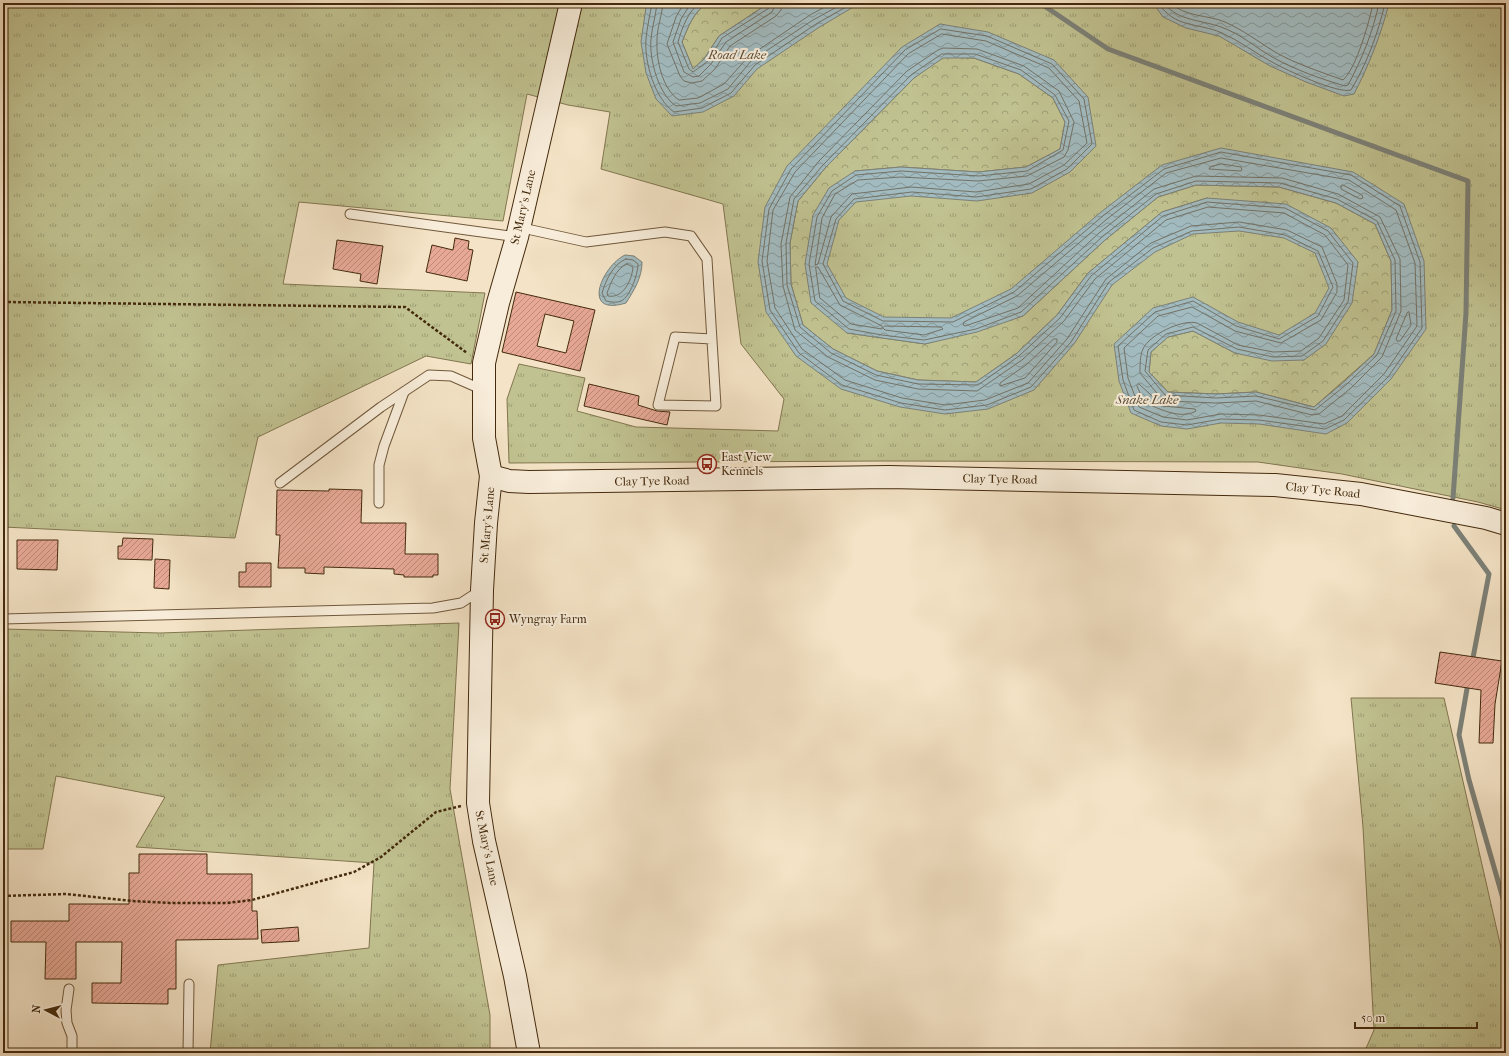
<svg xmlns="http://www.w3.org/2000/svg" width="1509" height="1056" viewBox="0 0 1509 1056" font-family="'IM FELL French Canon',serif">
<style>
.grass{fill:url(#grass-tufts);stroke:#82764f}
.forest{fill:url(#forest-crowns);stroke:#82764f}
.water{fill:url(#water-waves);stroke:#7c8178;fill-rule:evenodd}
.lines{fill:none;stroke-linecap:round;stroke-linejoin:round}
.shore{stroke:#737266;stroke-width:1}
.stream{stroke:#7c8178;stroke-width:5}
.building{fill:url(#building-hatch);stroke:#442a0d;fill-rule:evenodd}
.service-casing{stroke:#70583b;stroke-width:11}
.secondary-casing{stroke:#442a0d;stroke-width:24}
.path{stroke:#442a0d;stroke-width:2.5;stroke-dasharray:3 2;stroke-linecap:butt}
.service{stroke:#f8edda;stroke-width:9}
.secondary{stroke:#f8edda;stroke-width:22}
.labels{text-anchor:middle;stroke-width:4;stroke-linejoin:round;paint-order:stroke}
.street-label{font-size:12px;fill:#442a0d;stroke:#f8edda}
.poi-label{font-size:12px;fill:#442a0d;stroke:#f8edda;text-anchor:start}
.water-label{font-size:13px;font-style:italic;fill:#5c4e3a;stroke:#f8edda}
</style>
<defs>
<pattern id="grass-tufts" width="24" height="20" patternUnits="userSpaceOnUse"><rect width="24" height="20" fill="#c1c291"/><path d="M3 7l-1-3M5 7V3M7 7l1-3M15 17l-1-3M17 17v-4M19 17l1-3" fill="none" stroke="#9e9e75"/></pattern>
<pattern id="forest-crowns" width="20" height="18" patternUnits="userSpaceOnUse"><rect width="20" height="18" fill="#c1c291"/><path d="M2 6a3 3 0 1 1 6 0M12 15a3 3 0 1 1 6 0" fill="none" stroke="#9e9e75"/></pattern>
<pattern id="water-waves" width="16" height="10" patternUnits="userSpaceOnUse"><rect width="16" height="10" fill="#a2bbc0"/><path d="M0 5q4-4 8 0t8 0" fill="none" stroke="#86989a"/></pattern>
<pattern id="building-hatch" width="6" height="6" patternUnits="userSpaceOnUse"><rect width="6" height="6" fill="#e7a896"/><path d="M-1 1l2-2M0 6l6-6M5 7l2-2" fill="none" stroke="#bd8979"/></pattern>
</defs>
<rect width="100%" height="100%" fill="#f4e3c6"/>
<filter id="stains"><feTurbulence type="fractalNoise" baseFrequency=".005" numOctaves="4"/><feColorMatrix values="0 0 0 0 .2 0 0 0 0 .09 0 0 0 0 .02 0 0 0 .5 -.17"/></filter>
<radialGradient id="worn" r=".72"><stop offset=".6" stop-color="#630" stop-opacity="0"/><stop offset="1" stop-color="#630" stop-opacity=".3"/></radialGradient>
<g class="grass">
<path d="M3,3H1506V510L1478,502L1342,474L1258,462L884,461L509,463L507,399L519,364L585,378L577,411L636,427L778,431L784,399L741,344L723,204L601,169L610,112L568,105L527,94L503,221L299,202L283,284L485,293L471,364L426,356L258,437L235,538L3,527Z"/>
<path d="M459,623L450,789L490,1015V1053H210L218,965L369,948L374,863L136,847L165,797L56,776L43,849H3V629L160,633Z"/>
<path d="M1351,698H1444L1504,961H1506V1053H1364L1374,1030L1363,827Z"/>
</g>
<g class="forest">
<path d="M707,3H769L719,36L704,59L693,69L682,42C688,27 693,13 707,3Z"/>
<path d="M943,57L974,58L1019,74L1053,98L1065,122L1060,149L1026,167L978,172L901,167L855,171L805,264L847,333L925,344L1023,316L1105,240L1158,197L1196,185L1279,187L1336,203L1375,224L1391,261L1392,310L1374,354L1314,407L1256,392L1216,394L1168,392L1149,372L1151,352L1168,337L1193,331L1235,353L1304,360L1358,262L1207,198L1162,212L1088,273L1057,315L1016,354L976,382L918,380L877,371L833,349L803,325L791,284L790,243L798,201L826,167L914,78Z"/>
</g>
<g class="water">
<path d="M648,3H707C693,13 688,27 682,42L693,69L704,59L719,36L769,3H860L818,28L757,69L734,96L703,112L672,116L656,99L646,73L641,42L646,7Z"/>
<path d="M1153,3H1389C1381,35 1369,65 1354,94L1344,96L1306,82L1270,66L1219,36L1186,28L1163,17Z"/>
<path d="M940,24L988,32L1054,60L1088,97L1096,146L1070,172L1032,193L977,201L911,196L856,202L839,220L827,264L846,298L884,317L951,318L1011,289L1101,212L1162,165L1221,148L1353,172L1404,204L1424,261L1426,329L1391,379L1347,423L1326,434L1259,424L1221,423L1187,429L1161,426L1131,413L1119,381L1114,344L1153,308L1193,297L1238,322L1279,335L1315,313L1329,288L1315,253L1284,238L1239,231L1193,234L1155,252L1112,285L1074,344L1034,390L988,409L945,414L900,407L841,389L796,356L766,312L758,262L765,207L787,166L902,47ZM943,58H974L1019,74L1053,98L1065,122L1060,149L1026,167L978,172L901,167L855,171L829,188L813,215L805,264L811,303L847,333L925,344L977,332L1023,316L1105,240L1158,197L1196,185L1279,187L1336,203L1375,224L1391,261L1392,310L1374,354L1345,381L1314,407L1256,392L1216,394L1168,392L1149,372L1151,352L1168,337L1193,331L1235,353L1272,361L1304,360L1326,344L1352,303L1358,262L1331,228L1286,204L1207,198L1162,212L1088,273L1057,315L1016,354L976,382L918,380L877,371L833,349L803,325L791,284L790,243L798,201L826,167L914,78Z"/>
<path d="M625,255L634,256L642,262C642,278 634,290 626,303C580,317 602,266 625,255Z"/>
</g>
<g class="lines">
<g class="shore">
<path d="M652,3C650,15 647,27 646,39C644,62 655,99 674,112L702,108L731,93L755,65L816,24L853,3"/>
<path d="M657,3C656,15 652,27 651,39C649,60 659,95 676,106L700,103L728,89L751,61L813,20L844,3"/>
<path d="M663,3C662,15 657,28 657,40C656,59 662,89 679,100L698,98L724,84L748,57L810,15L832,3"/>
<path d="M684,3L676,17L667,44L680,76L684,81L692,83L702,81L715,69L730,46L776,16L781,10L782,3"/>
<path d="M691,3L681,19L673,42L684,72L693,77L699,76L711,64L726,42L772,12L776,3"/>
<path d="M700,3C688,11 682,28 678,42L689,69L693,72L708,61L722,38L769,8L771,3"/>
<path d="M1158,3C1176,29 1197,22 1222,33C1240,41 1255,53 1272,62C1286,70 1338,94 1351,90C1367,63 1378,34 1385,3"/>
<path d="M1164,3C1177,21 1202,20 1221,27C1241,34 1256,48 1274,58C1296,70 1321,79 1345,86L1348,85C1362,59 1373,32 1379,3"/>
<path d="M1171,3C1184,17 1209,15 1225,22C1243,30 1259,42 1275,52C1296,64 1321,72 1343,80C1356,69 1370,20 1373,3"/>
<path d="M941,29L987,36L1052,64L1084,99L1092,144L1067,169L1031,189L976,197L912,192L854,199L836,219L823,264L843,301L883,321L953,322L1014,292L1104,215L1164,169L1221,152L1351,175L1400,206L1420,262L1422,328L1388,377L1344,420L1325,429L1259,420L1221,419L1187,425L1161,422L1134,410L1123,380L1118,346L1155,312L1193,301L1236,326L1279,339L1318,316L1333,287L1318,251L1285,235L1239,227L1192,231L1153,248L1109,282L1071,342L1031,387L987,405L945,410L901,403L842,385L799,353L770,310L762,261L769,209L791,169L905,50Z"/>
<path d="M942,34L986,41L1049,68L1079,101L1087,143L1064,165L1029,184L976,192L911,187L852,194L831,217L818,264L815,265L822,218L835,194L858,180L901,177L978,181L1027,176L1064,157L1068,150L1074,122L1059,91L1024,66L977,49L943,48L938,50L907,71L819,161L790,197L781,244L783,286L795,330L828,357L875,380L918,389L977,391L1022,360L1064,321L1095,279L1166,220L1208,207L1284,213L1325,235L1348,265L1344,300L1319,338L1301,351L1273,352L1238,345L1197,323C1182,319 1149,335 1143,349C1140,355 1140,366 1140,373L1161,398L1167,401L1216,403L1256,401L1312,415L1319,414L1351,388L1382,357L1401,311L1400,259L1380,217L1338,194L1282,178L1196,176L1154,189L1099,233L1018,308L965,326L963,325L964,322L1017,296L1107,219L1166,173L1221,158L1349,180L1396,210L1415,263L1417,326L1384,374L1342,416L1324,424L1259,415L1221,414L1187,420L1163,417L1139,407L1128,378L1124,348L1158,316L1192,307L1235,331L1281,343L1321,320L1337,292V284L1322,247L1287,230L1239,222L1191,226L1151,243L1106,279L1067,339L1028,383L985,400L945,405L902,398L845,380L802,349L775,308L767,261L773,210L795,172L908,54Z"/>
<path d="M942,54H975L1021,70L1055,95L1069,121L1063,150L1027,171L979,176L901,171L856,175L832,191L817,217L809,264L815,301L849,329L882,335L924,340L976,329L1021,312L1102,237L1156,194L1196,181L1280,183L1337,199L1377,221L1395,260L1396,311L1377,355L1347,384L1315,410L1256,396L1216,398L1165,395L1145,371L1148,350L1166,334L1193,327L1237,349L1273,357L1302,356L1323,341L1348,302L1353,263L1328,231L1285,208L1207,202L1163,216L1091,276L1060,318L1019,356L978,385L918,384L876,375L831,353L800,327L787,285L786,243L794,199L823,165L911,75Z"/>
<path d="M1222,164L1241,167L1242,170L1241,171L1209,169L1210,167Z"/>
<path d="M1343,185L1362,195L1363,198L1360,199L1341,189V186Z"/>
<path d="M626,259L633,260L638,264C638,274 630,297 621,301C616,303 611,302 606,301L602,293C606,280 613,264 626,259Z"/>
<path d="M627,264L633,267C632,280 623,299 608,296L607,293C611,283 616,268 627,264Z"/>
<path d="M816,267H818L840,305L882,326V329L851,324L820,298Z"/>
<path d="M1409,312L1411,325L1400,341H1397L1396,339L1407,313Z"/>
<path d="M885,326L941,327L943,329L924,335L885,330L883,328Z"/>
<path d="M1054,339H1057V342L1025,378L1000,386V383L1026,365Z"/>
<path d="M1139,384L1163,406L1195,409L1196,411C1181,420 1159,409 1144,402L1137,386Z"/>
</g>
<g class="stream">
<path d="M1040,3L1108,49L1468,181L1466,313L1453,498"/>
<path d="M1454,526L1489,574L1472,663"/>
<path d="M1468,683L1459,735L1469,780L1506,909"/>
</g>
</g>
<g class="building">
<path d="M455,238L469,241L468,249L473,250L467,281L426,272L432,245L453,250Z"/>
<path d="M337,240L383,246L377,284L360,281L361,274L333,269Z"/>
<path d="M516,292L595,310L580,371L502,352ZM545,314L574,321L566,353L537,346Z"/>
<path d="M589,384L639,396L638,405L657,411L670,412L667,425L584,406Z"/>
<path d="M329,489L362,490L361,523H406L405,554H438V575H433V577H404V575L394,574V569L324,567V574L305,573V568H278L280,535H276L277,490L329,491Z"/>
<path d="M123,538L153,539L152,560L118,559V546H122Z"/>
<path d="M17,540H58L57,570L17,569Z"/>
<path d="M155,559L170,560L169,589L154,588Z"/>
<path d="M246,563H271V587H239V572H246Z"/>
<path d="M1440,652L1502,661L1495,704L1493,743H1479L1481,690L1435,683Z"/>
<path d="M139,854H207V874H252V911H257L258,939L176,940V989H168V1004L92,1003V983H121L122,942H76V979H45L46,942H11V921H69V904H129V873H139Z"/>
<path d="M298,927L299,941L262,943L261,930Z"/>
</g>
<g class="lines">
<g class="service-casing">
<g id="service">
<path d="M350,214L517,237"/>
<path d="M518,227L586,242L665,232L691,236L707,259L716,406L658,405L675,337L712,339"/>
<path d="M280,483L381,407L429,375L451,376L483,390"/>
<path d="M379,503V465L384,446L404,392"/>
<path d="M3,619L433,608L461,603L481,590"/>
<path d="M69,989L66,1010L67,1023L72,1036V1053"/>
<path d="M188,1053L189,984"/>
</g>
</g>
<g class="secondary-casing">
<g id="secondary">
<path d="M491,476L509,481L529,482L889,477L1275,485L1361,494L1486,518L1506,524"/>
<path d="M529,1053L515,976L484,841L478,803L482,590L486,523L491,476L484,438V363L498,303L517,237L571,3"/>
</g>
</g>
<g class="path">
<path d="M3,302L405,307L467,353"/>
<path d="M3,896L66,894L132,901L170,903H227L252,900L354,872L381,857L436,812L461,806"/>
</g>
<use href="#service" class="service"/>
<use href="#secondary" class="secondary"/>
</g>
<defs>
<g id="bus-ring" transform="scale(1)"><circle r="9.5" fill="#f8edda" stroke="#8f2418" stroke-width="1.5"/><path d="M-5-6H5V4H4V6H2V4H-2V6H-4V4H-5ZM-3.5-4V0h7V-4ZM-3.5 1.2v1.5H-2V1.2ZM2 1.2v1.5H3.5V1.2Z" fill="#8f2418"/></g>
</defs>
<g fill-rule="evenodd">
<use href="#bus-ring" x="707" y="464"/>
<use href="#bus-ring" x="495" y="619"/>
</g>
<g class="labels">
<g class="street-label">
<text transform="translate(523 207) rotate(-77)" y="4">St Mary's Lane</text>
<text transform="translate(1000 479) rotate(1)" y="4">Clay Tye Road</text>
<text transform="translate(652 481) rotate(-1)" y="4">Clay Tye Road</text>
<text transform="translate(1323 490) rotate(6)" y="4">Clay Tye Road</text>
<text transform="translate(487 525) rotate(-85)" y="4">St Mary's Lane</text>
<text transform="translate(487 848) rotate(78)" y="4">St Mary's Lane</text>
</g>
<g class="poi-label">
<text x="721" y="461">East View<tspan x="721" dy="14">Kennels</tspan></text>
<text x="509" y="623">Wyngray Farm</text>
</g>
<g class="water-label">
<text x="737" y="59">Road Lake</text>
<text x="1147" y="404">Snake Lake</text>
</g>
</g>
<rect width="1509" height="1056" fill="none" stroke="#f4e3c6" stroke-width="16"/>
<rect x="4" y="4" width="1501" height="1048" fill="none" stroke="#442a0d" stroke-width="2"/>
<rect x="8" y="8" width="1493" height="1040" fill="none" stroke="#442a0d"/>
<g transform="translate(46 1010) rotate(277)" stroke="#f8edda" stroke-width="3" paint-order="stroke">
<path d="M0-3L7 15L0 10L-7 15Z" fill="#442a0d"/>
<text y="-6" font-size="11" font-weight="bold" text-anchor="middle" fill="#442a0d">N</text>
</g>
<path d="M1355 1022v6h122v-6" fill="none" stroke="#442a0d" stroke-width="2"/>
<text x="1361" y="1022" font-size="12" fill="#442a0d" stroke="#f8edda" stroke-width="3" paint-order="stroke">50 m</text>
<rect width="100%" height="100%" filter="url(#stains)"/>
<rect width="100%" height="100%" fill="url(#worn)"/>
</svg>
